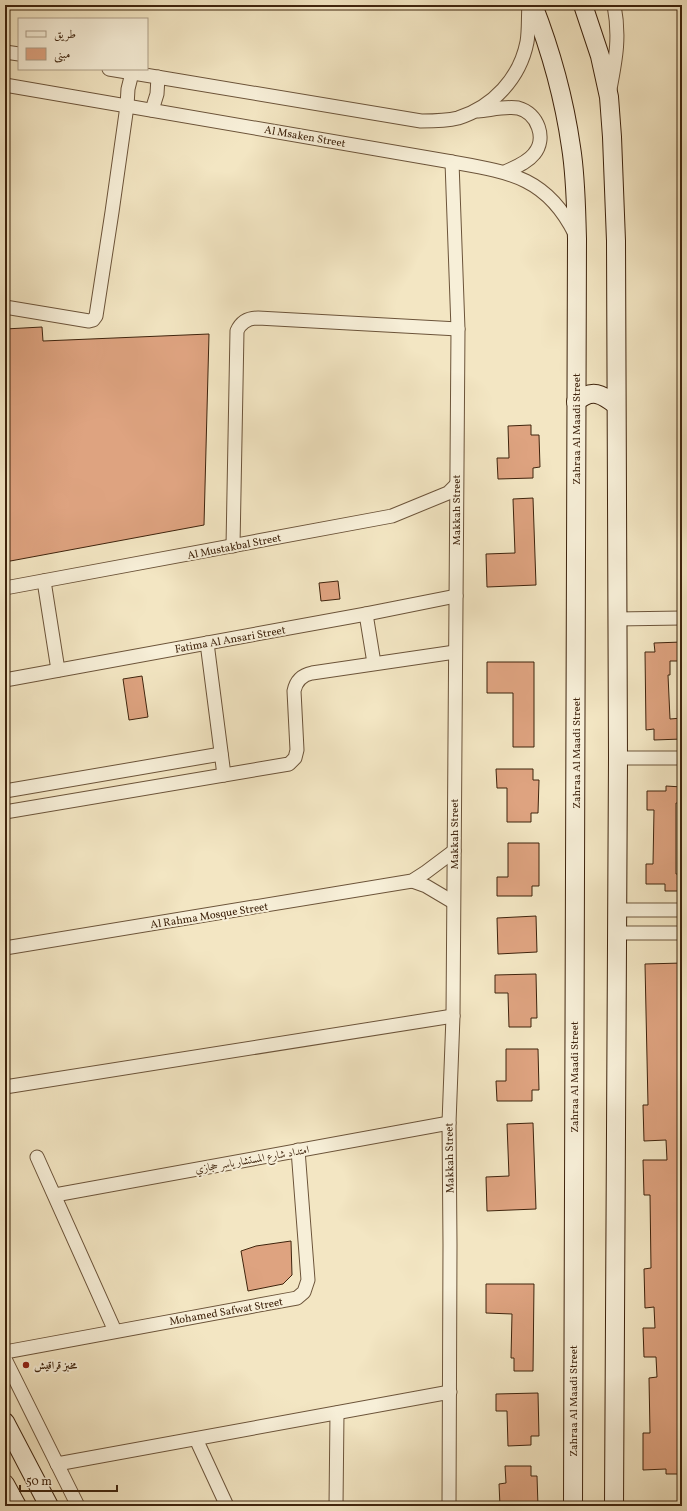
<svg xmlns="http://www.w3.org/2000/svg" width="687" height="1511" viewBox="0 0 687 1511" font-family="Vollkorn,Amiri,serif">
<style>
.building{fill:#dea380;stroke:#3f240d}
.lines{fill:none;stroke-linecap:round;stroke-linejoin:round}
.street-casing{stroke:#6c543a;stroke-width:15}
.secondary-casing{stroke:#3f240d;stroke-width:20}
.street{stroke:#f7efd8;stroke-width:13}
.secondary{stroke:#f7efd8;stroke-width:18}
.poi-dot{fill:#8f2418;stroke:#f7efd8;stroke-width:1.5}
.labels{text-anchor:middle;stroke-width:4;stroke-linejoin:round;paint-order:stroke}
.street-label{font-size:11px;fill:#3f240d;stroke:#f7efd8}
.poi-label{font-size:11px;font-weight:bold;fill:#3f240d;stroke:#f7efd8;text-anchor:start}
</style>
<rect width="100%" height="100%" fill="#f3e6c3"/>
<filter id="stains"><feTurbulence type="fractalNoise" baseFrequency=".005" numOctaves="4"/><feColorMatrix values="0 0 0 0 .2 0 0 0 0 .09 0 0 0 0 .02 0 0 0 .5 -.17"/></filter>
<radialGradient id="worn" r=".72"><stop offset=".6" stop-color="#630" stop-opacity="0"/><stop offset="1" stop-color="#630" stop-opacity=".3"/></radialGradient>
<g class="building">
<path d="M42,327L43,341L209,334L204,525L5,562V329Z"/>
<path d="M531,425V435H539L540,467L533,468V478L498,479L497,458H509L508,426Z"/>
<path d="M533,498L536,585L487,587L486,554L515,553L513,499Z"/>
<path d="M338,581L340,599L321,601L319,583Z"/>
<path d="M682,642V661H670V675H668L670,719L682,718V739L654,740V729L646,730L645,652H655L654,643Z"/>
<path d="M487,662H534V747H513V693H487Z"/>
<path d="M142,676L148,717L129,720L123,679Z"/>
<path d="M496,769H533V780H539L538,813H531V822H507V788H497Z"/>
<path d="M666,786L682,787V803H676V874H682V891H665V884H646V864H653L654,810H647V791H666Z"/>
<path d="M508,843H539V886H532V896H497V877H508Z"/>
<path d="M536,916L537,952L498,954L497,918Z"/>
<path d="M682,963V1474H666V1469L643,1470V1433H650L649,1378L657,1377L656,1357H644L643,1328H655L654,1307L645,1308L644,1269L651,1268L650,1195H644L643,1160H667L666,1140L644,1141L643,1105H648L645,964Z"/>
<path d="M536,974L537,1018H531V1027H509L508,993H495V975Z"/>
<path d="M506,1049H538L539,1090H532V1101H497L496,1081H506Z"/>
<path d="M533,1123L536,1209L487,1211L486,1177L509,1176L507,1124Z"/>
<path d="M291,1241L292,1275L283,1284L248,1291L241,1251L256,1246Z"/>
<path d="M486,1284H534L533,1371H514V1358H511L512,1314L486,1313Z"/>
<path d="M538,1393L539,1436H531V1445L508,1446L507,1411H496V1394Z"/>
<path d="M505,1466H531V1476H537L538,1506H500L499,1484L506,1483Z"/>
</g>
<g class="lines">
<g class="street-casing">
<g id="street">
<path d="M5,52L19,54"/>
<path d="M109,69L421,121C434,121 446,121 458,118C493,107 520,78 527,42C529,30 528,17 529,5"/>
<path d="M5,85L452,162C509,172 547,177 575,234"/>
<path d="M610,89C616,58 620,36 614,5"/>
<path d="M152,110L157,94L158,77"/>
<path d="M478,111C490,110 506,106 518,108C538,113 547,139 534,154C527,163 515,167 505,172"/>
<path d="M5,307L89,321L93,320L96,316L112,212L127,106L128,89L132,73"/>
<path d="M233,546L237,331C241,322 248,318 258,318L458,329"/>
<path d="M44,581L58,670"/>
<path d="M5,588L392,516L448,493L456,485"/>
<path d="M366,614L374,663"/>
<path d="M616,619L682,618"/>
<path d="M207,643L224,775"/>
<path d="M5,680L366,614L456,596"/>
<path d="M618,758H682"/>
<path d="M5,791L221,754"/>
<path d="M5,812L289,764L295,758L297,750L294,691C296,681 302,675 312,673L455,652"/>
<path d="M412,881L426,886L453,902"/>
<path d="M617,910H682"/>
<path d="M617,933H682"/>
<path d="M5,948L412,881L426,872L454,851"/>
<path d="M5,1087L453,1016"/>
<path d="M37,1157L115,1331"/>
<path d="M55,1195L449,1123"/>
<path d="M5,1352L297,1298L304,1292L308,1280L298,1150"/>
<path d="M5,1359L78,1506"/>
<path d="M196,1439L227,1506"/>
<path d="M57,1464L450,1392"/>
<path d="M336,1506L337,1413"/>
<path d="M449,1506L450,1245L449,1123L453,1016L458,329L452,162"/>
</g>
</g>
<g class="secondary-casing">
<g id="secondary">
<path d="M533,5C551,51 564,98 571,147C576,178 576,208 577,239L573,1506"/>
<path d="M583,5L600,56L609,97L612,137L616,241L618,758L614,1506"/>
<path d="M576,402C592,388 602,394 616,405"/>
<path d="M5,1422L49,1506"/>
<path d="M5,1484L17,1506"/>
</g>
</g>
<use href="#street" class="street"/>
<use href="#secondary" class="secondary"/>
</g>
<circle class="poi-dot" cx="26" cy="1365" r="4"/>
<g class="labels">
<g class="street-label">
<text transform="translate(305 136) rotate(10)" y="4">Al Msaken Street</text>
<text transform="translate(576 429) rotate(-90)" y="4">Zahraa Al Maadi Street</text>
<text transform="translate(456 510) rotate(-90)" y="4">Makkah Street</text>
<text transform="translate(234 546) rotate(-11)" y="4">Al Mustakbal Street</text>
<text transform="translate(230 639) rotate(-10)" y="4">Fatima Al Ansari Street</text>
<text transform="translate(576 753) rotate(-90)" y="4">Zahraa Al Maadi Street</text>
<text transform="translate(454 834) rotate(-90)" y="4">Makkah Street</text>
<text transform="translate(209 915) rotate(-9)" y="4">Al Rahma Mosque Street</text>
<text transform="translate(574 1077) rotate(-90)" y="4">Zahraa Al Maadi Street</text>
<text transform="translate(449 1158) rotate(-91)" y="4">Makkah Street</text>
<text transform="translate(252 1159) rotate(-10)" y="4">امتداد شارع المستشار ياسر حجازي</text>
<text transform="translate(226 1311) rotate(-10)" y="4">Mohamed Safwat Street</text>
<text transform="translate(573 1401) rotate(-90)" y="4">Zahraa Al Maadi Street</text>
</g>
<g class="poi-label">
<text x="34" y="1369">مخبز قراقيش</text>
</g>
</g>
<rect width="687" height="1511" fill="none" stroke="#f3e6c3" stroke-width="20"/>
<rect x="6" y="6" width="675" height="1499" fill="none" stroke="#3f240d" stroke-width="2"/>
<rect x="10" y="10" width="667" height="1491" fill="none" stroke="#3f240d"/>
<rect x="18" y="18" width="130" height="52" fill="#f7efd8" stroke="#ad9e87"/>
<rect x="26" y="31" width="20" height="6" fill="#f7efd8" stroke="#ad9e87"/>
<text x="54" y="38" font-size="12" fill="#3f240d">طريق</text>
<rect x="26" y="48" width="20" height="12" fill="#dea380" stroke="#ad9e87"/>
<text x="54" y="58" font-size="12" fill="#3f240d">مبنى</text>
<path d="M20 1485v6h97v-6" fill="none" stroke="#3f240d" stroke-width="2"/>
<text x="26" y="1485" font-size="12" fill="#3f240d" stroke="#f7efd8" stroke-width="3" paint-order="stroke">50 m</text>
<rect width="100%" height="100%" filter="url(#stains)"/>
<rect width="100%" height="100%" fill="url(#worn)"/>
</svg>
